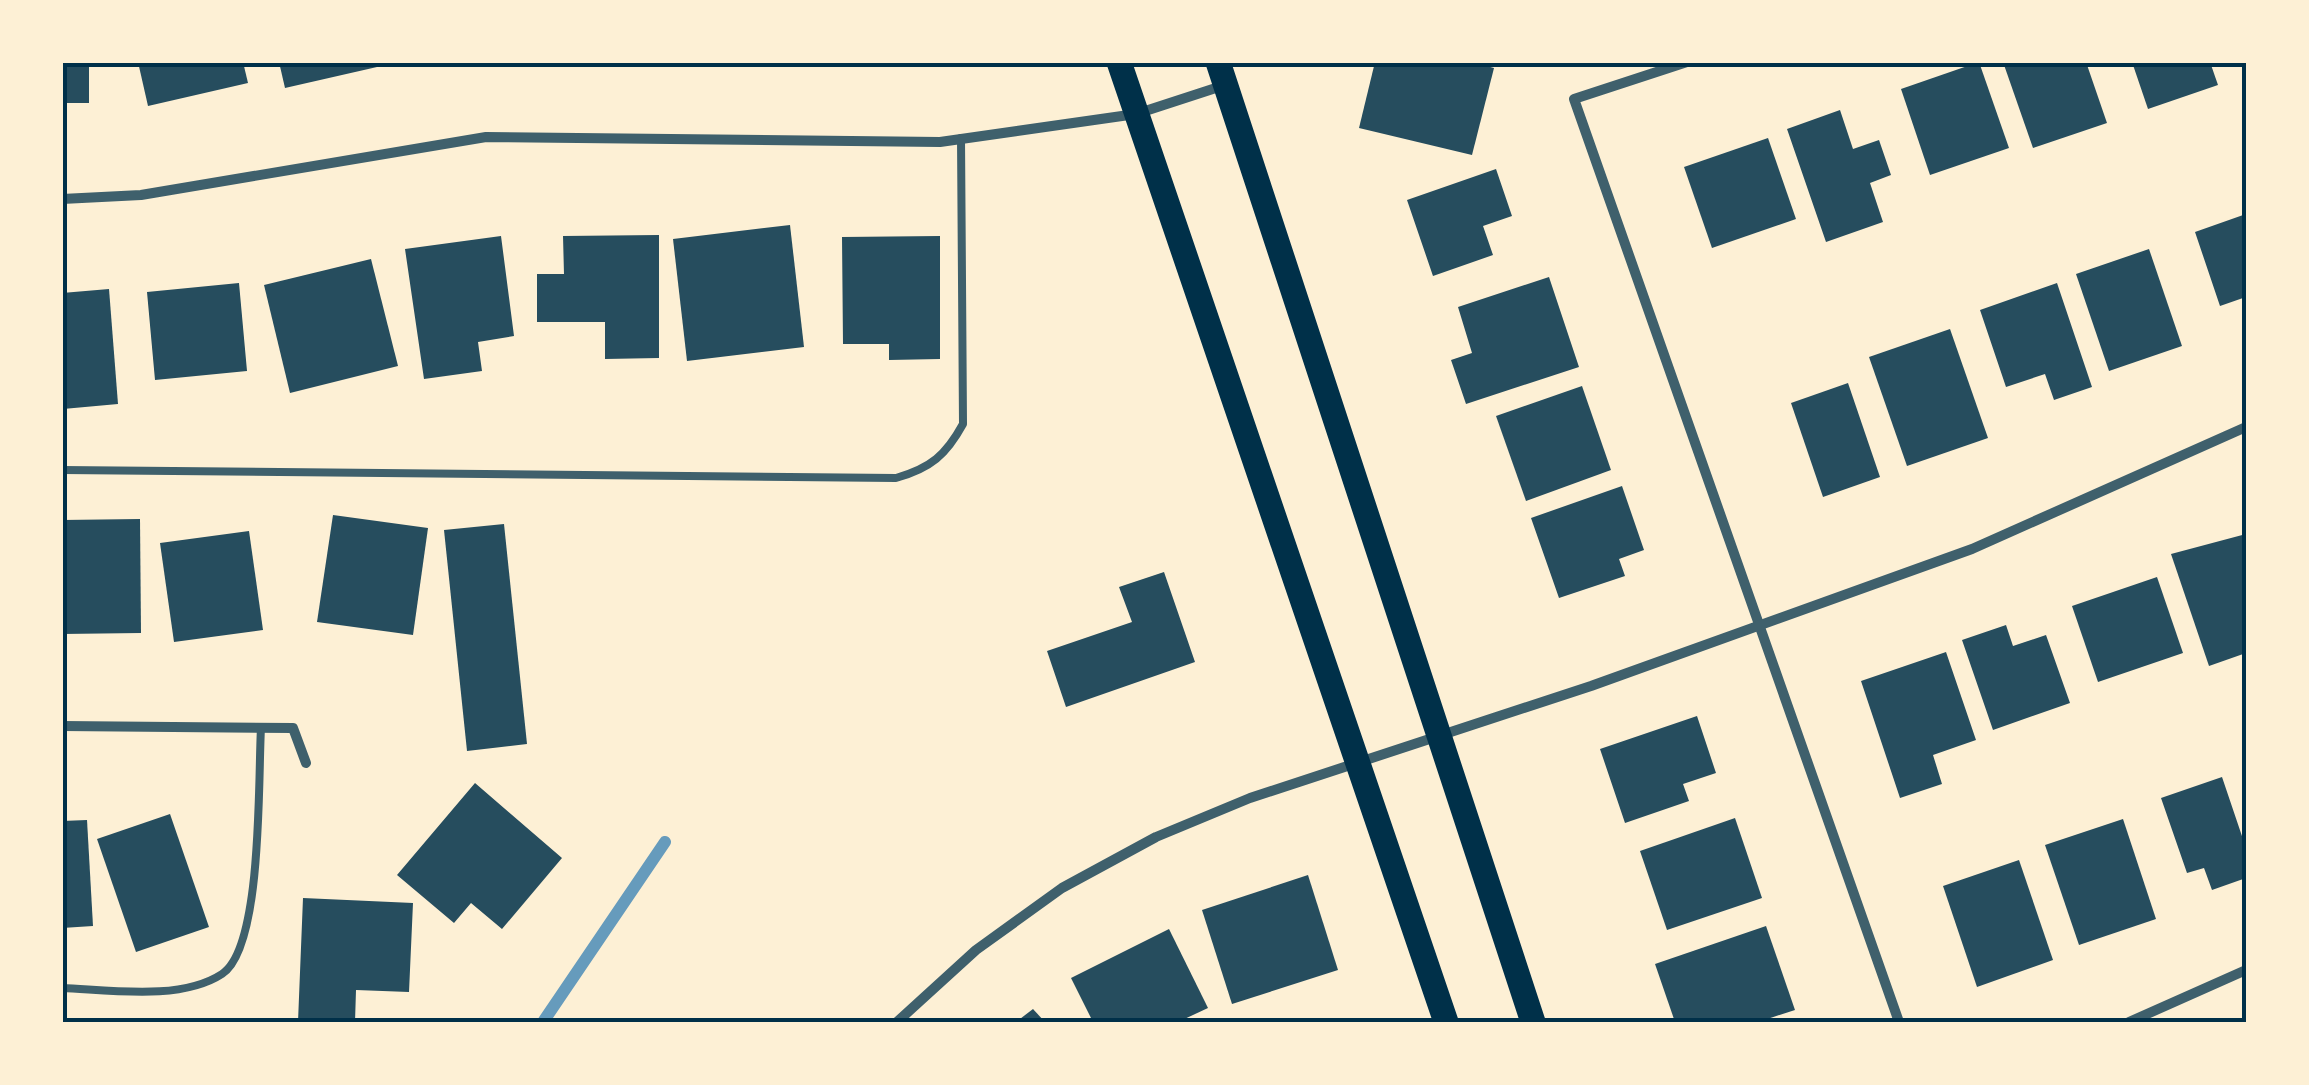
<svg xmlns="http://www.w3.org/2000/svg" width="2309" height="1085" viewBox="0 0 2309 1085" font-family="'Fira Sans',sans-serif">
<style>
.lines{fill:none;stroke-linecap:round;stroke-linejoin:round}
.stream{stroke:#669bbc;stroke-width:12}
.building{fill:#264d5e}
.service{stroke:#3f606c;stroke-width:8}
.minor{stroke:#3f606c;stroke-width:10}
.primary{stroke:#003049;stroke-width:25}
.neatline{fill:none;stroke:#003049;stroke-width:4}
</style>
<rect width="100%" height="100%" fill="#fdf0d5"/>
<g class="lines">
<path class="stream" d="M543,1022L665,842"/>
</g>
<g class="building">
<rect x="62" y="62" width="27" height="41"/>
<path d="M138,62H243L248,83L148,106Z"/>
<path d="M279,62H376L377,67L285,88Z"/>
<path d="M1375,62H1472L1494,68L1472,155L1359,128Z"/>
<path d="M1979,62L2009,148L1930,175L1901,89Z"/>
<path d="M2003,62H2086L2107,123L2033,148Z"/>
<path d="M2132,62H2210L2218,85L2148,109Z"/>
<path d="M1840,110L1853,149L1879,140L1891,175L1870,183L1883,222L1826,242L1787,129Z"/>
<path d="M1768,138L1796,219L1712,248L1684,167Z"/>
<path d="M1496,169L1512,216L1483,226L1493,255L1433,276L1407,200Z"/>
<path d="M2246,214V305L2243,298L2220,306L2195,232Z"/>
<path d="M790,225L804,347L687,361L673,239Z"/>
<path d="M659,235V358L605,359V322H537V274H564L563,236Z"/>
<path d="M501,236L514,336L478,342L482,371L424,379L405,249Z"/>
<path d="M940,236V359L889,360V344H843L842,237Z"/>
<path d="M2149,249L2182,346L2109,371L2076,274Z"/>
<path d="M371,259L398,366L290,393L264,285Z"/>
<path d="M1549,277L1579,367L1466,404L1451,360L1472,353L1458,307Z"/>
<path d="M239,283L247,371L155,380L147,292Z"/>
<path d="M2057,283L2092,387L2054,400L2045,374L2006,387L1980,310Z"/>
<path d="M109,289L118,404L63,409L62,293Z"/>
<path d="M1950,329L1988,438L1907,466L1869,357Z"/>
<path d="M1848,383L1880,477L1823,497L1791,403Z"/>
<path d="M1582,386L1611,470L1526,501L1496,416Z"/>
<path d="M1622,486L1644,550L1619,559L1625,576L1559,598L1531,518Z"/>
<path d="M333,515L428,528L413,635L317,622Z"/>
<path d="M140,519L141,633L62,634V520Z"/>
<path d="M504,524L527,744L467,751L444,530Z"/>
<path d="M249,531L263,630L174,642L160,543Z"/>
<path d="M2246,534V653L2209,666L2171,554Z"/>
<path d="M1164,572L1195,662L1066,707L1047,651L1132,622L1119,587Z"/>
<path d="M2157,577L2183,653L2098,682L2072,606Z"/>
<path d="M2006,625L2013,646L2046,635L2070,703L1993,730L1962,640Z"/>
<path d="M1946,652L1976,740L1933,755L1942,784L1900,798L1861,681Z"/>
<path d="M1697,716L1716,773L1683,784L1689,801L1625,823L1600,749Z"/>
<path d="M2222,777L2246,848V878L2212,890L2204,868L2187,873L2161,798Z"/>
<path d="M475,783L562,858L502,929L471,903L454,923L397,875Z"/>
<path d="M170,814L209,927L136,952L97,839Z"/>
<path d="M1735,818L1762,898L1667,930L1640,851Z"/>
<path d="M2123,819L2156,919L2079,945L2045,845Z"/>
<path d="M87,820L93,926L62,928V821Z"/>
<path d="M2019,860L2053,960L1977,987L1943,886Z"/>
<path d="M1308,875L1338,970L1232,1004L1202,910Z"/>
<path d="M303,898L413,903L409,992L356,990L355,1022H298Z"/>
<path d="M1766,926L1795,1010L1758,1022H1675L1655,964Z"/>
<path d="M1169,929L1208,1008L1178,1022H1093L1071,978Z"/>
<path d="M1033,1009L1045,1022H1016Z"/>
</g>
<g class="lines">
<g class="service">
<path d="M62,470L896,478C931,468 946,455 963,424L961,138"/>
<path d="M62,988C110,990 181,1001 222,974C263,948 258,777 261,728"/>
</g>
<g class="minor">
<path d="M1687,62L1574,99L1899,1022"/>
<path d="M62,199L141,195L486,137L940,142L1136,114L1225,85"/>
<path d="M62,726L293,728L306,763"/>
<path d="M897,1022L976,950L1062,888L1156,837L1250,798L1591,686L1972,549L2246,427"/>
<path d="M2129,1022L2246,970"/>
</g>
<g class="primary">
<path d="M1119,62L1446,1022"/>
<path d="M1218,62L1533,1022"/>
</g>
</g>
<rect width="2309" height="1085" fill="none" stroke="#fdf0d5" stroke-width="130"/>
<rect x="65" y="65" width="2179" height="955" class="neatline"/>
</svg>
